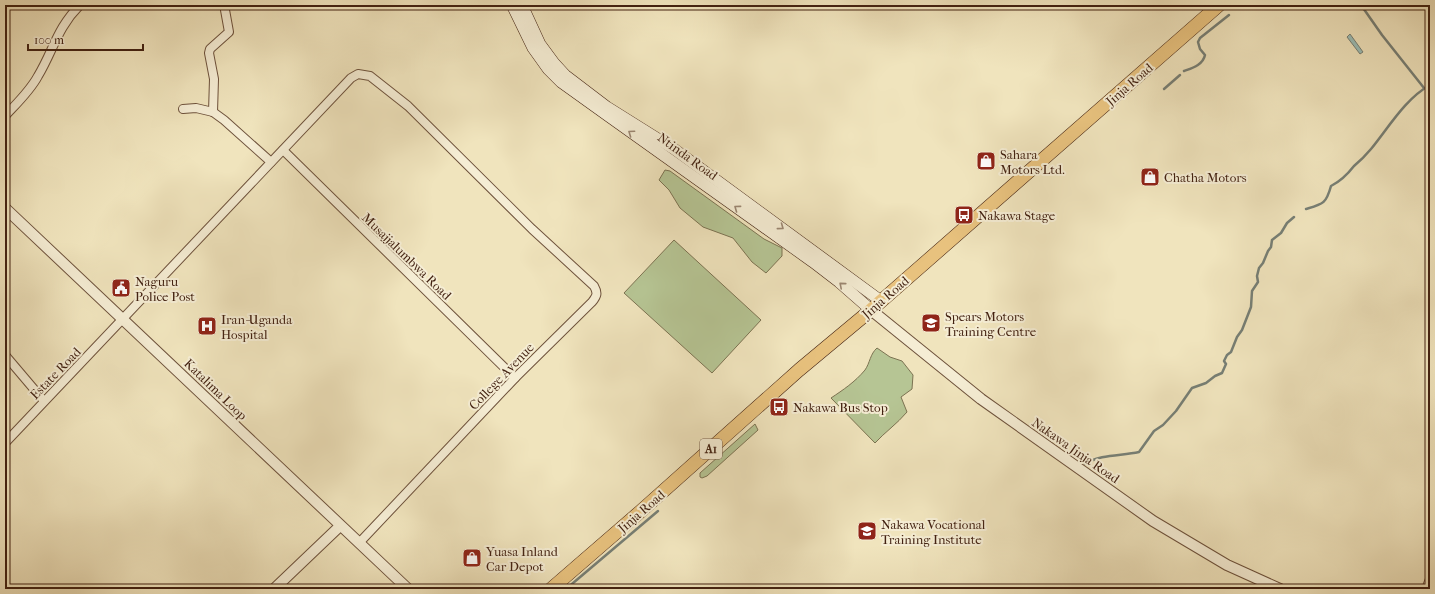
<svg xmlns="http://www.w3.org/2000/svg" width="1435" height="594" viewBox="0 0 1435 594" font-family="'IM FELL French Canon',serif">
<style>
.green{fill:#b6c594;stroke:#7c7352}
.water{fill:#9bbeb7;stroke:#777f75}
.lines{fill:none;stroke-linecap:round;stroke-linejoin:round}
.stream{stroke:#777f75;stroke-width:2.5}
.minor-casing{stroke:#6e523c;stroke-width:10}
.tertiary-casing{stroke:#6e523c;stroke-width:12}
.secondary-casing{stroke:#422111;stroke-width:12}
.trunk-casing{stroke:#422111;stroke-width:14}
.minor{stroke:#f5edd4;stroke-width:8}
.tertiary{stroke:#f5edd4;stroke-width:10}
.secondary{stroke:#f5edd4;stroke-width:11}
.trunk{stroke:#e8c27e;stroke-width:13}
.oneway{stroke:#9c8772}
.labels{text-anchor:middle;stroke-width:4;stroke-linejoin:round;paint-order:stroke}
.shield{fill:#f5edd4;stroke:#785e4c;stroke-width:1}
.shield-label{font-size:12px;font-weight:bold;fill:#422111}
.street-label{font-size:13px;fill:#422111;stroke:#f5edd4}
.poi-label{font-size:13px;fill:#422111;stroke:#f5edd4;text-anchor:start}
</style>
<rect width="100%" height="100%" fill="#f0e4bd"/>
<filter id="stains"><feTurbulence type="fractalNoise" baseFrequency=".005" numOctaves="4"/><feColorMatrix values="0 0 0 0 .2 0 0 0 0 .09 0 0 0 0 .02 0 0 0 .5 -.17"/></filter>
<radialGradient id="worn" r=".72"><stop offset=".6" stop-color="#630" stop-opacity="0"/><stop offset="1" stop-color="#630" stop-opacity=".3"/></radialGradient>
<g class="green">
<path d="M665,170L670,171L764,239L782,248V256L766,273L752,262L733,238L703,227L680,208L669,190L659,180Z"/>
<path d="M674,240L761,320L712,373L624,293Z"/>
<path d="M877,348L890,357L902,361L913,375L912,389L901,397L907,412C897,424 885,432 875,443L831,398C843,390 855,382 865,370C870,363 870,354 877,348Z"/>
<path d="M755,424L758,430L707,476L702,478L700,477V473Z"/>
</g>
<path class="water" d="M1350,34L1363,52L1360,54L1347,37Z"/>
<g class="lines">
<g class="stream">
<path d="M1361,5L1382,35L1424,88"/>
<path d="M1237,8L1240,5"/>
<path d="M1184,71C1192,68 1203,65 1205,55L1200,49L1198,42L1200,38L1229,15"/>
<path d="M1164,89L1180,75"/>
<path d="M1306,209C1323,204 1326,204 1331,186C1341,181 1347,175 1354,166C1360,161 1366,155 1371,149C1389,127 1405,99 1430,85"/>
<path d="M1085,464C1101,454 1121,456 1139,452L1154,431L1163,425L1176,411L1192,388L1206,383L1215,376L1222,373L1226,364L1224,361L1227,355L1231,352L1237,337L1242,330L1251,307L1252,291L1258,282L1257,276L1259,268L1263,263L1268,251L1271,247L1272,240L1281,233L1287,223L1294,217"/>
<path d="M566,589L658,511"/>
</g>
<g class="minor-casing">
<g id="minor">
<path d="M183,109L196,108L213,112L224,120L271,162"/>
<path d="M213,112L214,79L209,53L210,49L229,32L225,10L226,5"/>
<path d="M5,116C17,103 30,91 38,76C54,49 57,28 80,5"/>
<path d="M283,150L515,378"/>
<path d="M5,355L44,401"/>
<path d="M5,443L351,78L358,74L370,76L408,106L532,229L594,286C598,293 597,296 592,302L515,378L359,543"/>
<path d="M1426,589L1430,579"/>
</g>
</g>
<g class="tertiary-casing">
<g id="tertiary">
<path d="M5,208L408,589"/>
<path d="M871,310L981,399L1153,521L1227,565L1280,589"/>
<path d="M274,589L340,526"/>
</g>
</g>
<g class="secondary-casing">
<g id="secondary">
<path d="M512,5L533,48L548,69L561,82L607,115L813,262L839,282L871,310"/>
<path d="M522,5L540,44L554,63L565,75L607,107L674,149L881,301"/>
</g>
</g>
<g class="trunk-casing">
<path id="trunk" d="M551,589L641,511L799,370L871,310L1219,5"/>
</g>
<use href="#minor" class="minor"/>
<use href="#tertiary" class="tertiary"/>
<use href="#secondary" class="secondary"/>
<use href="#trunk" class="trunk"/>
</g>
<defs><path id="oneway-chevron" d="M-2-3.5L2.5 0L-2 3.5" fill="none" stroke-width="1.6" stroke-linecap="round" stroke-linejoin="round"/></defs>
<g class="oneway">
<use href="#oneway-chevron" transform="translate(631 133) rotate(-145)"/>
<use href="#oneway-chevron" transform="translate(737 208) rotate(-144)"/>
<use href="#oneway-chevron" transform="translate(781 227) rotate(36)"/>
<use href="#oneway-chevron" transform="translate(842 285) rotate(-139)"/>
</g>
<defs>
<g id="shop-square" transform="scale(1)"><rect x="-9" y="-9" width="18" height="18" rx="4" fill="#8f2418" stroke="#f5edd4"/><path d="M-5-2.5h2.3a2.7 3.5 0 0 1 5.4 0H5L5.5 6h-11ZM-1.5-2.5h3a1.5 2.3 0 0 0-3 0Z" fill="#fff"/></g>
<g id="bus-square" transform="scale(1)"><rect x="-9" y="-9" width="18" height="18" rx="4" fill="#8f2418" stroke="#f5edd4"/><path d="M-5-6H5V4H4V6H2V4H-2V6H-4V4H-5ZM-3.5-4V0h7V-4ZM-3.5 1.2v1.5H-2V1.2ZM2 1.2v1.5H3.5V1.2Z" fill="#fff"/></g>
<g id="civic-square" transform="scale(1)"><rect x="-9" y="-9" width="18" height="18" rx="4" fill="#8f2418" stroke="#f5edd4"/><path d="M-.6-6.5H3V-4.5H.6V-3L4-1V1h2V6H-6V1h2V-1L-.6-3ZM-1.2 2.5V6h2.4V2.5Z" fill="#fff"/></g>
<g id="university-square" transform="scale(1)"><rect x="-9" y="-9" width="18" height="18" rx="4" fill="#8f2418" stroke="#f5edd4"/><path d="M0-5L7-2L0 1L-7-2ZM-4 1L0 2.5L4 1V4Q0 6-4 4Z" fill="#fff"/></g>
<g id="hospital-square" transform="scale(1)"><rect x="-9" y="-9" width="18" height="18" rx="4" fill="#8f2418" stroke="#f5edd4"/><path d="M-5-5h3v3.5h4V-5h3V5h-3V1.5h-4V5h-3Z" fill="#fff"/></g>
<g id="school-square" transform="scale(1)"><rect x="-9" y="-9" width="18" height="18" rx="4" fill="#8f2418" stroke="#f5edd4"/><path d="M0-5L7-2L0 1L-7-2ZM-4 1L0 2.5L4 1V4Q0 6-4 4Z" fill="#fff"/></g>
</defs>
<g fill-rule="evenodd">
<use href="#shop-square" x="986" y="161"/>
<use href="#shop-square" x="1150" y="177"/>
<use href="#bus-square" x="964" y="215"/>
<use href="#civic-square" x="121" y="288"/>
<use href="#university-square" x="931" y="323"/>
<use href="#hospital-square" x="207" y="326"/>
<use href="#bus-square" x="779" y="407"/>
<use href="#school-square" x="867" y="531"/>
<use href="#shop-square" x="472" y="558"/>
</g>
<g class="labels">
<rect class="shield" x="700" y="439" width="22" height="20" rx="3"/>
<g class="shield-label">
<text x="711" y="453">A1</text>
</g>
<g class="street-label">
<text transform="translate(1129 84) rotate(-41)" y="5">Jinja Road</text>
<text transform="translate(688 156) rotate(36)" y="5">Ntinda Road</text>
<text transform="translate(407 256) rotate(44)" y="5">Musajjalumbwa Road</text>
<text transform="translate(885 297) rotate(-41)" y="5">Jinja Road</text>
<text transform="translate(55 373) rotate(-46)" y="5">Estate Road</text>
<text transform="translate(501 376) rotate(-46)" y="5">College Avenue</text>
<text transform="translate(216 389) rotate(44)" y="5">Katalima Loop</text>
<text transform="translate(1076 450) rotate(35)" y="5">Nakawa Jinja Road</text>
<text transform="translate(641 511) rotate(-41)" y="5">Jinja Road</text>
</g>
<g class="poi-label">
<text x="1000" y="159">Sahara<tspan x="1000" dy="15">Motors Ltd.</tspan></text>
<text x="1164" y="182">Chatha Motors</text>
<text x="978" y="220">Nakawa Stage</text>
<text x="135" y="286">Naguru<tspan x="135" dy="15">Police Post</tspan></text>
<text x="945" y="321">Spears Motors<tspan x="945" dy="15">Training Centre</tspan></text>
<text x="221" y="324">Iran-Uganda<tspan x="221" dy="15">Hospital</tspan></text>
<text x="793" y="412">Nakawa Bus Stop</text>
<text x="881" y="529">Nakawa Vocational<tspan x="881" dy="15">Training Institute</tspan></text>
<text x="486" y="556">Yuasa Inland<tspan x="486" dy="15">Car Depot</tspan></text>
</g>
</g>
<rect width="1435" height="594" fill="none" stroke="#f0e4bd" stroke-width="20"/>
<rect x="6" y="6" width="1423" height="582" fill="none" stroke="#422111" stroke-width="2"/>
<rect x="10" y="10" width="1415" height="574" fill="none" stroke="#422111"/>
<path d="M28 44v6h115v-6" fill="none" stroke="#422111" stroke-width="2"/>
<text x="34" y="44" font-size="12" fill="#422111" stroke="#f5edd4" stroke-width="3" paint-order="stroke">100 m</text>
<rect width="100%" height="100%" filter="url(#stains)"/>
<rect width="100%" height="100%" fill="url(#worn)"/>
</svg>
